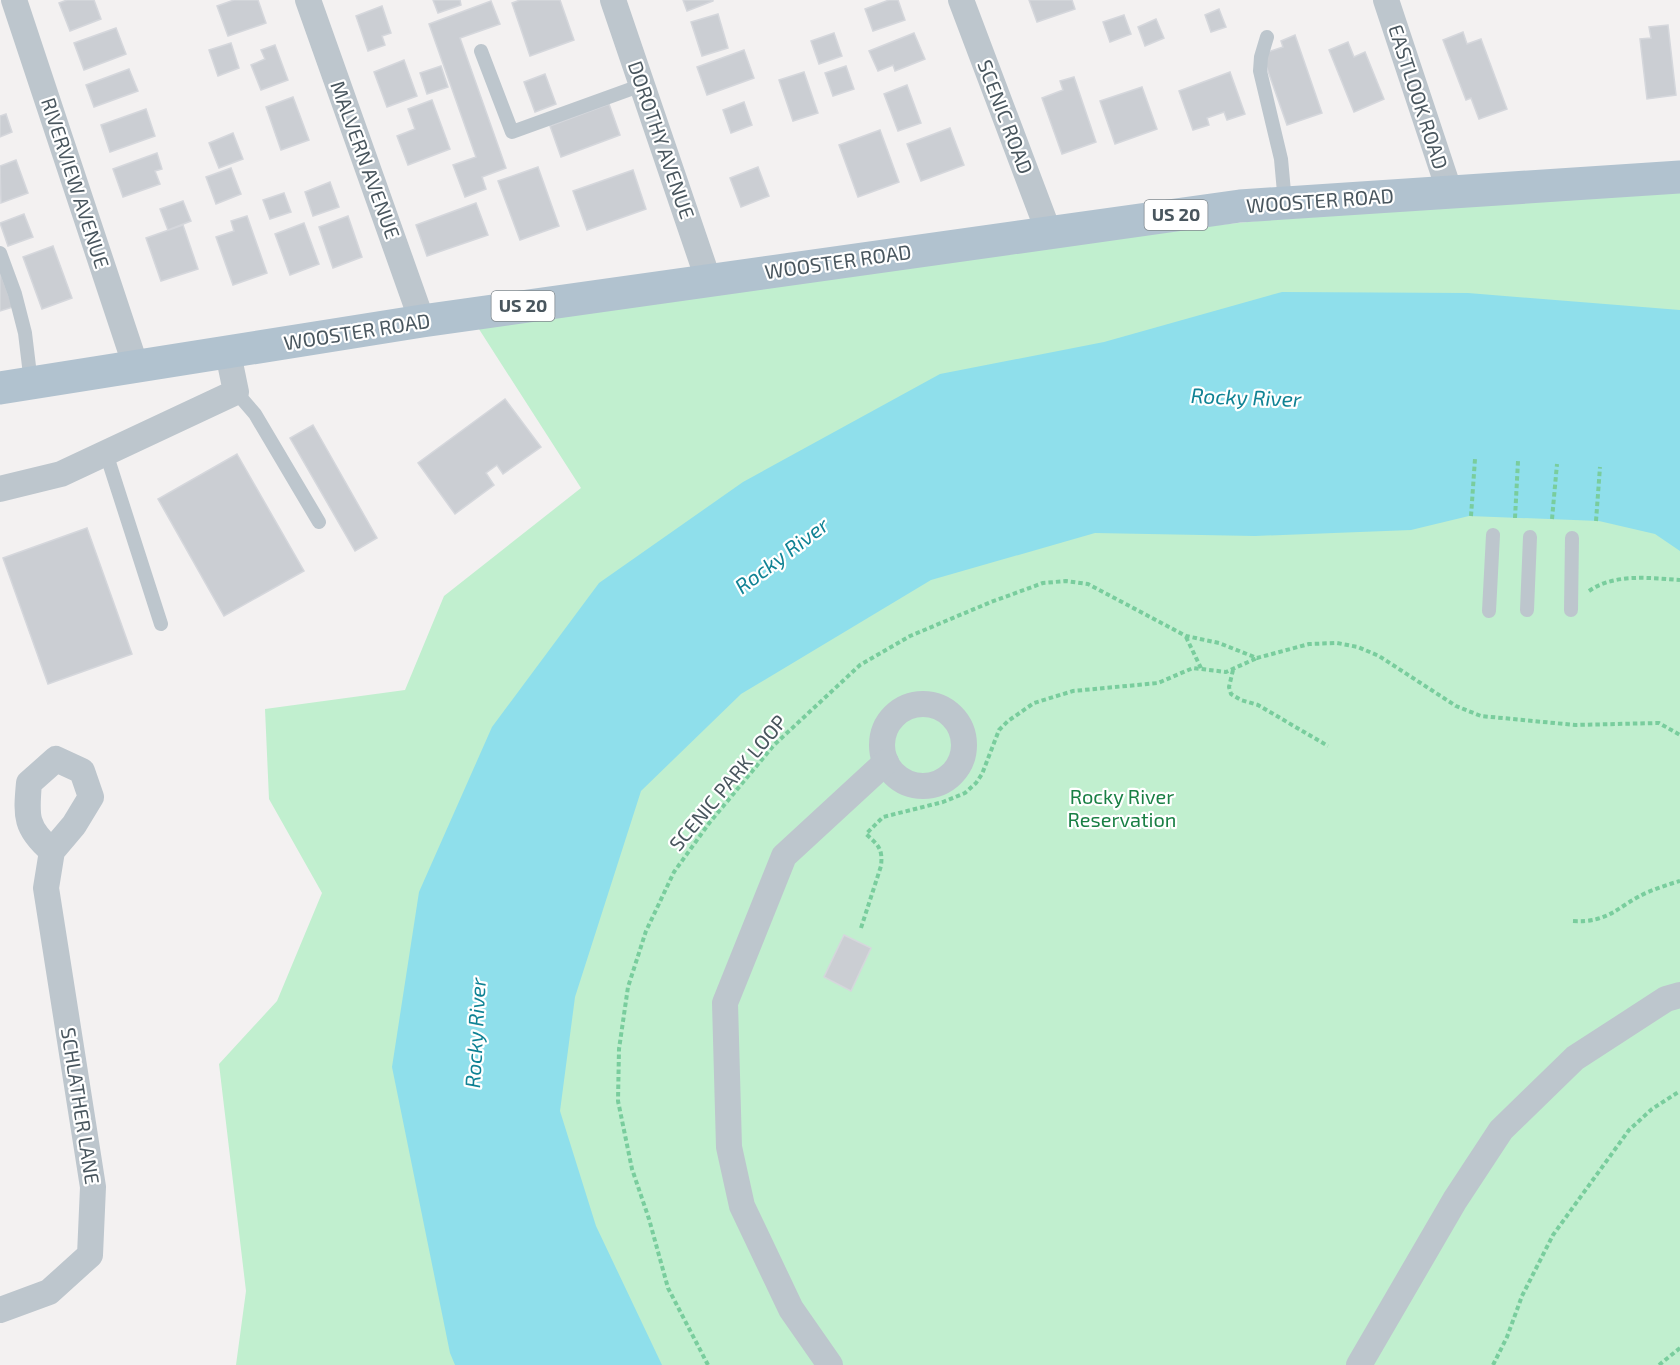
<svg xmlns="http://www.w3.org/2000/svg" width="1680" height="1365" viewBox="0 0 1680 1365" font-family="'Exo 2',sans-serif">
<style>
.green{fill:#c1efcf}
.water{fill:#8fdfeb}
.building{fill:#cbced3;stroke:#d5d7dc;stroke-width:1.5}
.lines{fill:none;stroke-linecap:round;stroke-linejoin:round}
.path{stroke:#79cd9d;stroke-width:4;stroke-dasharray:4.5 3;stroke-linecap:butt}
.service{stroke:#bdc6cd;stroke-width:14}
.minor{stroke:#bdc6cd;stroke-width:26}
.primary{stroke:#b1c2cf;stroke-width:33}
.labels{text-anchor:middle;stroke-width:4.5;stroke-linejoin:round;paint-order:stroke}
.shield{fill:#fff;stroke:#80898e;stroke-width:1.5}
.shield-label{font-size:18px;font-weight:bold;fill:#49565e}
.street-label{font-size:20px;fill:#49565e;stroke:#fff}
.park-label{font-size:20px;fill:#197f44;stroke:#fff}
.water-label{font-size:21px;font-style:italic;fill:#0f8294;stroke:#fff}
</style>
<rect width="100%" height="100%" fill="#f3f1f1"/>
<path class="green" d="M1680,178V1365H236L246,1291L219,1064L277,1001L322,893L269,799L265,709L405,690L444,596L581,488L477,326L843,263Z"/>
<path class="water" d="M1282,292L1468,293L1680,310V551L1655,534L1599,521L1469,516L1411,530L1255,536L1095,533L931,580L741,694L641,791L575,997L560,1111L596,1226L662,1365H455L450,1353L392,1067L419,892L492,727L599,583L743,482L940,374L1104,342Z"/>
<g class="building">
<path d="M67,0H94L101,19L70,31L59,3Z"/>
<path d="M234,0H258L266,23L228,36L217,6Z"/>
<path d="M433,0H460L461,5L438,13Z"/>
<path d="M520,0H560L574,40L530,56L512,3Z"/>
<path d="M683,0H713V1L687,11Z"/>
<path d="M889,0H898L905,20L873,31L865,9Z"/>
<path d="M1029,0H1072L1075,9L1037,22Z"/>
<path d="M491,1L500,24L460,38L506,168L482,177L486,189L465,197L453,165L476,157L429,24Z"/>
<path d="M382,6L391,33L382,36L385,45L368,51L356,16Z"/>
<path d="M1219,9L1226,27L1211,32L1205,15Z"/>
<path d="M718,14L728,48L702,56L691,22Z"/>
<path d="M1124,15L1131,34L1110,42L1103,22Z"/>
<path d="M1156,19L1164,38L1145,46L1138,27Z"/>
<path d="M1668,25L1676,95L1647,99L1640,39L1651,38L1649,27Z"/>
<path d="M116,28L126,54L84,70L74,43Z"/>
<path d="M1463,32L1467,44L1481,39L1507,109L1479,119L1471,98L1466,100L1443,40Z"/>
<path d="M834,33L842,56L819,64L811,41Z"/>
<path d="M914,33L925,59L895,71L893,65L878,71L869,51Z"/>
<path d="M1295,35L1322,113L1287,125L1262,54L1283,47L1281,41Z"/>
<path d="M1348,42L1354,57L1365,52L1384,99L1354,112L1329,50Z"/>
<path d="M231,43L239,68L218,76L209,50Z"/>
<path d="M275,45L288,80L261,90L251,65L265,59L261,50Z"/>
<path d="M744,50L754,78L707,95L697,67Z"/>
<path d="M404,60L417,96L387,107L374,72Z"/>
<path d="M441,66L448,87L427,94L420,73Z"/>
<path d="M846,66L854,89L833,96L825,73Z"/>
<path d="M129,69L138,91L94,107L86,85Z"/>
<path d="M804,72L818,113L793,121L779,80Z"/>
<path d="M1230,72L1245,114L1227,120L1224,112L1207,118L1209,125L1193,130L1179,91Z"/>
<path d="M545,74L556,104L535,112L524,82Z"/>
<path d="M1074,77L1096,142L1062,154L1042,98L1063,90L1060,81Z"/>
<path d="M907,85L921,123L898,131L884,94Z"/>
<path d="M1142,87L1157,129L1115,144L1100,101Z"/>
<path d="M293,97L309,140L281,150L266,107Z"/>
<path d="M432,100L450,149L408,165L397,136L415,129L408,109Z"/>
<path d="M744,102L752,125L731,133L723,110Z"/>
<path d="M609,104L620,135L561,157L550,126Z"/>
<path d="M146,109L155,136L110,152L101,125Z"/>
<path d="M6,114L12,132L0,137V116Z"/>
<path d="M950,128L964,165L921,181L907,144Z"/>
<path d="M880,130L899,182L858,197L839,145Z"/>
<path d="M233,133L243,159L219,168L209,143Z"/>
<path d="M157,153L162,169L155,171L160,184L123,197L113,169Z"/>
<path d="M16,160L28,193L1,203L0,166Z"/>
<path d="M538,167L559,226L520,240L498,181Z"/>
<path d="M758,167L769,196L741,207L730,178Z"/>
<path d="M231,168L241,194L216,204L206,177Z"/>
<path d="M633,170L646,209L587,230L573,191Z"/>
<path d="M330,182L339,207L313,216L305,192Z"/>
<path d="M284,193L291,212L270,219L263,200Z"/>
<path d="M183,201L191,221L168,230L160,209Z"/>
<path d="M476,203L488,235L427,256L416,225Z"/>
<path d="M24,214L33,237L8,246L0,223Z"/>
<path d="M247,216L267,273L233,285L216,237L234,231L231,221Z"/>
<path d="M348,216L362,257L333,268L319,227Z"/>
<path d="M304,223L319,264L290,275L275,234Z"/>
<path d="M183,225L198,269L161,281L146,238Z"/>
<path d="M53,246L72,298L42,309L23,257Z"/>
<path d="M0,271L13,307L0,311Z"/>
<path d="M505,399L541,447L503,474L497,465L486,473L494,485L455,514L418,463Z"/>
<path d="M313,425L377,538L355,551L290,438Z"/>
<path d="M237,454L304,571L224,616L158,499Z"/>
<path d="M87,528L132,654L48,684L3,558Z"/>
<path d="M844,935L871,948L851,991L824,977Z"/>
</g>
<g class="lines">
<g class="path">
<path d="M1471,516L1475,459"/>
<path d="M1515,518L1518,461"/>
<path d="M1552,519L1557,464"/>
<path d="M1596,521L1600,467"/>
<path d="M1589,591C1615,573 1650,578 1680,580"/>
<path d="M1186,637L1201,668"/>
<path d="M1233,670L1229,687L1231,694L1241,700L1258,705L1328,746"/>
<path d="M1573,921C1610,923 1617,906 1648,892C1658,888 1669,884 1680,881"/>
<path d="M861,928L881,866C883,848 878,845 866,834L883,817L943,802L965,793L976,783L982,774L999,730L1008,721L1034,703L1073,691L1158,683L1193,668L1226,672L1257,658"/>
<path d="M708,1365L668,1288L649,1219L632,1169L618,1101L619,1049L628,987L646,931L674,872L710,822L774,745L860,665L910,636L991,602L1043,583L1066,581L1088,584L1186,636L1219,643L1257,658L1309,644L1337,643L1358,647L1379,656L1456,706L1481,716L1575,725L1659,723L1680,735"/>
<path d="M1493,1365L1507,1337L1522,1296L1553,1235L1629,1130L1652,1109L1680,1091"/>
<path d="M1659,1365L1680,1348"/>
</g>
<g class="service">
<path d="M1267,37L1261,57L1260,71L1281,159L1285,203"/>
<path d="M481,51L512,132L642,85"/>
<path d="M0,253L15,294L25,333L31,383"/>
<path d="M236,392L255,414L319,522"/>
<path d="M106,453L161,624"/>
<path d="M1527,610L1530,537"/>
<path d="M1571,610L1572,538"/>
<path d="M1489,611L1493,535"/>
</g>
<g class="minor">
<path d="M14,0L136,367"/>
<path d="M308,0L422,321"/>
<path d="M613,0L708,279"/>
<path d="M961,0L1049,233"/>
<path d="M1386,0L1450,193"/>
<path d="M0,489L61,474L236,392L228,353"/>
<circle cx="923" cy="745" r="41"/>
<path d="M0,1310L49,1292L90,1255L93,1187L46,888L52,851L74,825L91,797L82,771L56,759L29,783C26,816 25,828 52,851"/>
<path d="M830,1365L791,1309L742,1206L729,1147L725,1003L784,856L886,762"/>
<path d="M1359,1365L1455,1200L1501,1130L1575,1058L1666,999L1680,995"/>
</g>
<path class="primary" d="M0,388L422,321L1240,206L1680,177"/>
</g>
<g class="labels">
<g class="shield">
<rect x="1144.5" y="200" width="63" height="30" rx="4.5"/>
<rect x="491.5" y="291" width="63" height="30" rx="4.5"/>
</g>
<g class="shield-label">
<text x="1176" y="221">US 20</text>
<text x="523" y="312">US 20</text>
</g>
<g class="street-label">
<text transform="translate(1418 97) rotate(72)" y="7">EASTLOOK ROAD</text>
<text transform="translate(1005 117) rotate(69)" y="7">SCENIC ROAD</text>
<text transform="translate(661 140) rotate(71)" y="7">DOROTHY AVENUE</text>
<text transform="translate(365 160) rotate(70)" y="7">MALVERN AVENUE</text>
<text transform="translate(75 183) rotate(72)" y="7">RIVERVIEW AVENUE</text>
<text transform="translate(1320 201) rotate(-4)" y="7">WOOSTER ROAD</text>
<text transform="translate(838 262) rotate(-8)" y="7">WOOSTER ROAD</text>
<text transform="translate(357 332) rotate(-9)" y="7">WOOSTER ROAD</text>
<text transform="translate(728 783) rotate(-50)" y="7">SCENIC PARK LOOP</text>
<text transform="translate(80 1106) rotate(81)" y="7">SCHLATHER LANE</text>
</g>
<g class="park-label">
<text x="1122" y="804">Rocky River<tspan x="1122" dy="23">Reservation</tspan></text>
</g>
<g class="water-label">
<text transform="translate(1246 398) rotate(2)" y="7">Rocky River</text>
<text transform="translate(782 556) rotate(-37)" y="7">Rocky River</text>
<text transform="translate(476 1033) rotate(-87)" y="7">Rocky River</text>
</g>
</g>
</svg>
